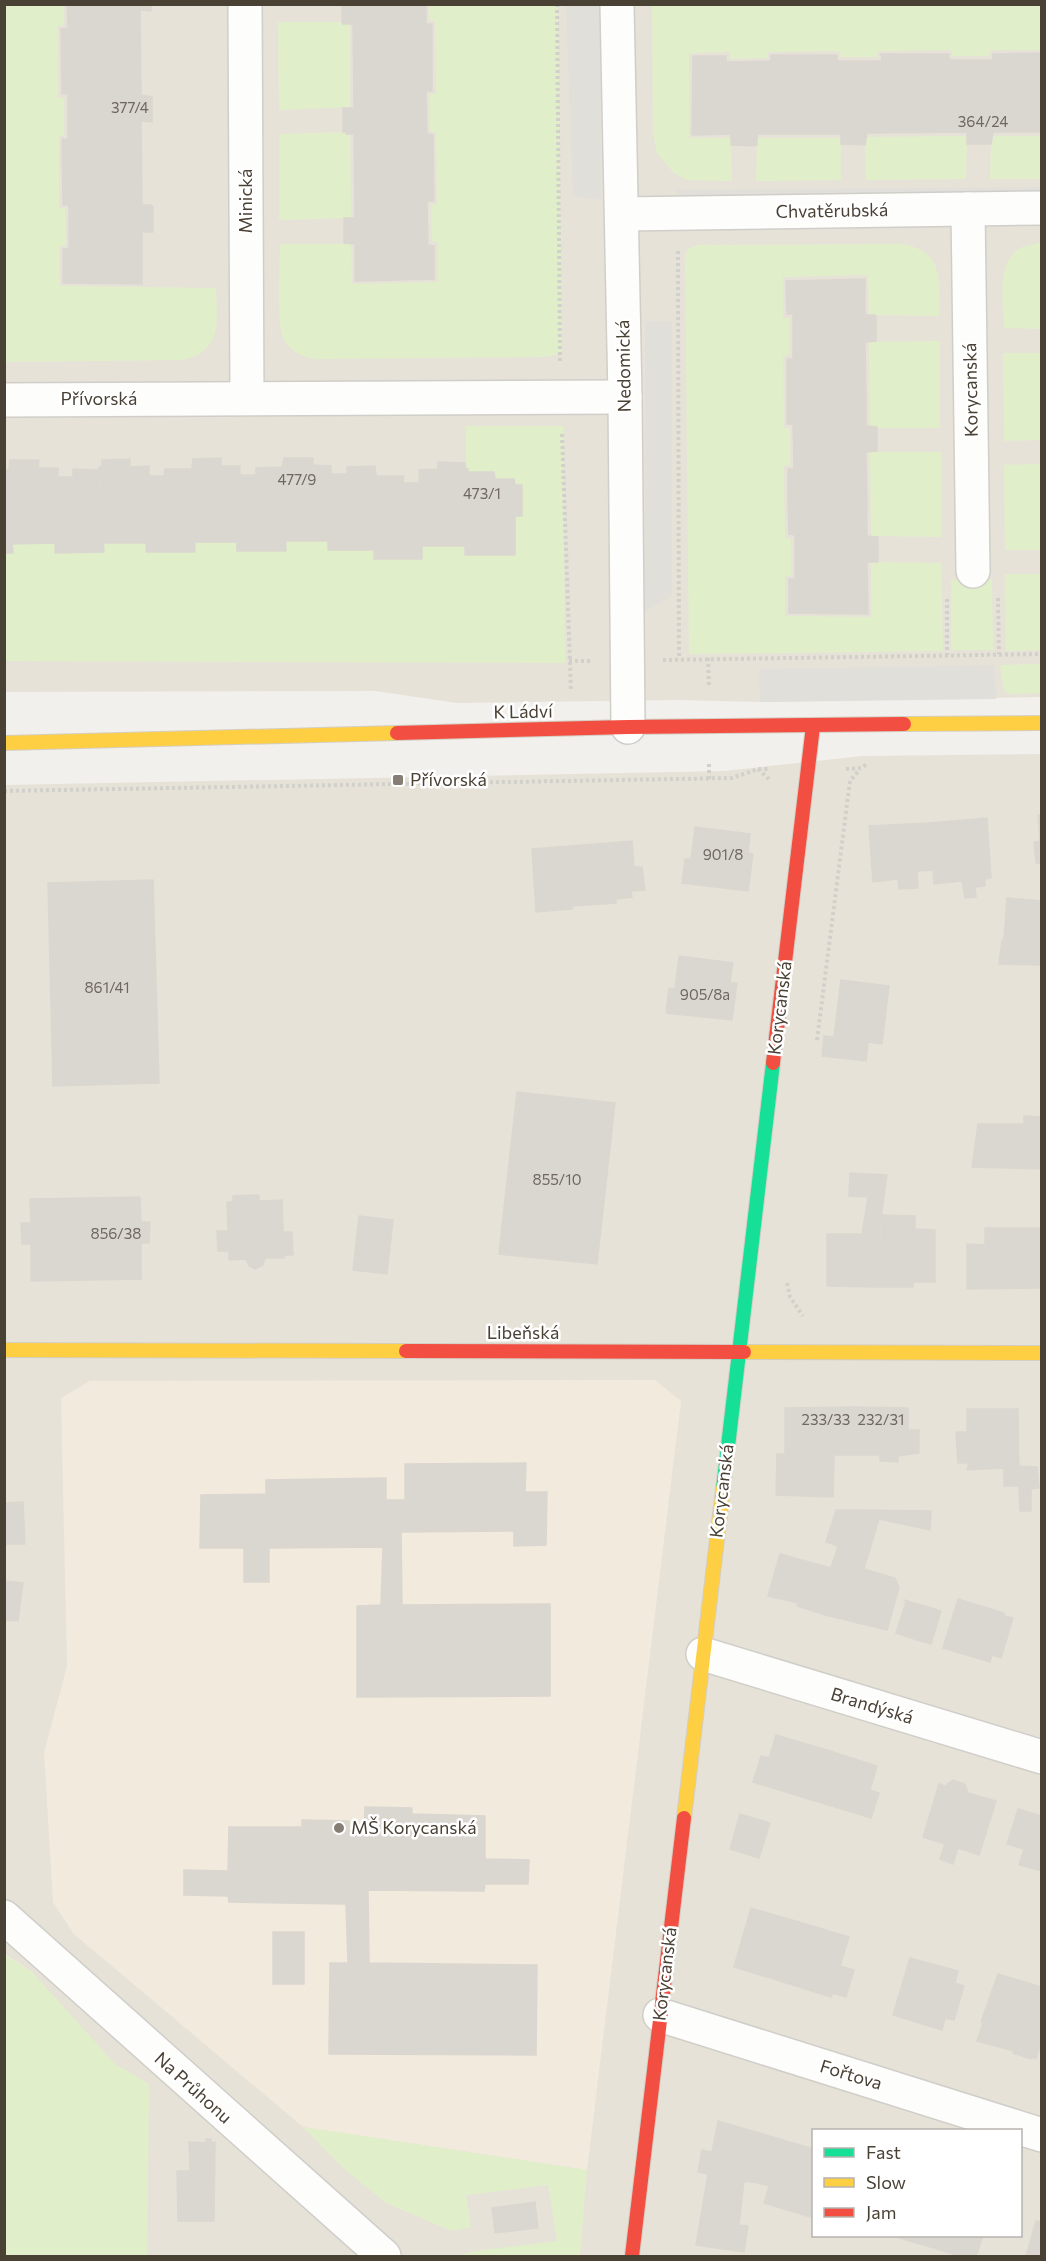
<svg xmlns="http://www.w3.org/2000/svg" width="1046" height="2261" viewBox="0 0 1046 2261" font-family="Commissioner,sans-serif">
<style>
.residential{fill:#e7e2d8;fill-rule:evenodd}
.education{fill:#f1eadd}
.green{fill:#e0efc9}
.parking{fill:#e1dfda}
.building{fill:#dad7d1;stroke:#dbd7d0;stroke-width:1.5}
.lines{fill:none;stroke-linecap:round;stroke-linejoin:round}
.street-casing{stroke:#d0cec9;stroke-width:36}
.fast-casing{stroke:#d4cec3;stroke-width:16}
.slow-casing{stroke:#d4cec3;stroke-width:16}
.jam-casing{stroke:#d4cec3;stroke-width:16}
.path{stroke:#d2d0ca;stroke-width:4;stroke-dasharray:3 3;stroke-linecap:butt}
.street{stroke:#fdfdfc;stroke-width:33}
.fast{stroke:#16e098;stroke-width:14}
.slow{stroke:#ffcf43;stroke-width:14}
.jam{stroke:#f24e42;stroke-width:14}
.poi-dot{fill:#857e75;stroke:#fff;stroke-width:2}
.labels{text-anchor:middle;stroke-width:5;stroke-linejoin:round;paint-order:stroke}
.number-label{font-size:15px;fill:#70685e}
.street-label{font-size:18px;fill:#4a4135;stroke:#fff}
.poi-label{font-size:18px;fill:#4a4135;stroke:#fff;text-anchor:start}
</style>
<rect width="100%" height="100%" fill="#f2f0ec"/>
<g class="residential">
<path d="M4,5H1041V697L760,702L679,700L457,703L375,691L5,692Z"/>
<path d="M1041,754V2256H5L32,1972L5,1954L4,785L724,771L862,756ZM814,2130H1020V2236H814Z"/>
</g>
<path class="education" d="M655,1380L681,1401L587,2170L303,2127L74,1934L53,1902L44,1753L67,1666L61,1398L90,1381Z"/>
<g class="green">
<path d="M4,5H64V25L58,26V98H64V135L59,136V208L65,209L66,246H59L60,286L216,288C217,322 223,351 182,360L5,362Z"/>
<path d="M429,5H558L562,354L543,357L316,359C304,357 292,353 285,341C275,325 280,265 280,244H351L352,284L438,282V242L432,241L431,204H437L436,132L430,131V94H436L435,21H429Z"/>
<path d="M652,5H1041V50H990L989,56H952V50L878,51V57H840V51L768,52L767,58L730,59V52L689,53V138H731L732,181L687,180L674,173L657,153L653,132Z"/>
<path d="M278,22H343V24H350V107L279,110Z"/>
<path d="M346,132L347,134H350L351,218L279,220V134Z"/>
<path d="M967,136L966,179L866,180L865,143L867,137Z"/>
<path d="M993,136H1041V179H990L991,142L993,141Z"/>
<path d="M757,138H841V180L756,181Z"/>
<path d="M1038,243H1042L1041,329L1004,328C1004,305 996,268 1016,251C1021,246 1031,245 1038,243Z"/>
<path d="M903,244C945,253 939,280 939,316L869,315L868,275L783,277V318H789V355L783,356L784,428H790V465L784,466L785,538L791,539V576H785V616L871,617V562L941,563L943,651L689,654L685,257L688,249L698,245Z"/>
<path d="M940,341V428H875L874,426H870L869,342Z"/>
<path d="M1003,353H1041V440L1004,441Z"/>
<path d="M466,426H563L565,663L5,661V553H13L12,544L55,543V553L103,552V543H146V552H195V542H237V551H286V541H328L329,550H374V559H422V546H464L465,555H514L515,516H522V485H515L514,479H495L494,472H468L466,469Z"/>
<path d="M870,452H941V537L871,536Z"/>
<path d="M1041,464V550H1005L1004,465Z"/>
<path d="M1005,574H1041V650L1006,651Z"/>
<path d="M992,579L993,650H951V580Z"/>
<path d="M1041,664V693L1010,694L1004,690L1000,665Z"/>
<path d="M4,1954L32,1972L115,2064L149,2084L147,2256H5Z"/>
<path d="M303,2127L587,2170L580,2256H458L474,2251L557,2241L548,2185L466,2195L471,2227L452,2231L386,2203L342,2167Z"/>
</g>
<g class="parking">
<path d="M566,5H600L601,200L573,196Z"/>
<path d="M1041,187V209L678,213L677,190Z"/>
<path d="M645,321H672V595L645,612Z"/>
<path d="M994,665L996,699L760,702L759,669Z"/>
</g>
<g class="building">
<path d="M67,4H151V11L140,10L141,95L152,97V122L141,121L142,205H151L153,207V232H142V284L63,283V249H69V205H63L62,139H68V94H62L61,29L68,28Z"/>
<path d="M342,4H426V24H432V91H426L427,134L433,135L434,201H427L428,245L434,246V279L355,281V244L344,243V218H355L354,134H346V132H343V108H354L353,24H343L342,22Z"/>
<path d="M1042,53V132H993L991,144H967V132L867,133L865,145L841,144V134H757V145L755,146L731,145V134L692,135L693,56H726V62L771,61V55H837V61H882L881,54H949V60H993V54Z"/>
<path d="M865,279V315H875L876,317V341L865,342L866,392H787V359H793V314H787L786,281Z"/>
<path d="M787,392H866V426L877,427V451L866,452L867,502H788V469H794L793,424H787Z"/>
<path d="M221,458V466H240L238,542H193V475H191L193,459Z"/>
<path d="M284,458H313V465L331,466L330,541H285L282,467Z"/>
<path d="M130,459V467L149,466L148,543H102L101,477H99V467H102V460Z"/>
<path d="M10,460H39L38,468H58L56,543L11,544L10,478H8Z"/>
<path d="M438,462L465,463L466,469H468L467,546H421L419,470L438,469Z"/>
<path d="M375,466L377,483H376L375,550H328V541H330V474H347V467Z"/>
<path d="M282,467L286,551H237V542H238L239,475H256V468Z"/>
<path d="M73,469L99,470L104,552L55,553L57,477H73Z"/>
<path d="M165,469H192L195,552H146L149,476H164Z"/>
<path d="M4,470H8V478H10L11,544H12L13,553H4Z"/>
<path d="M468,472H494L495,479H514L515,485H522V516H515V555H465Z"/>
<path d="M377,476H404L403,483H421V546H422V559H374Z"/>
<path d="M788,502H867V536L878,537V562H867L868,614L789,613V579H795V535L789,534Z"/>
<path d="M1038,815H1042V863H1036L1034,842L1040,841Z"/>
<path d="M987,818L991,878L985,879V886L975,887L976,897L965,898L962,881L934,884L929,823Z"/>
<path d="M929,823L932,870L917,871L918,888L899,889L898,879L873,882L869,826Z"/>
<path d="M695,827L750,834L748,853L753,854L748,891L682,883L685,859H691Z"/>
<path d="M632,841L634,867H642L645,890L631,891L632,897L616,899V903L572,906V909L536,912L532,849Z"/>
<path d="M153,880L159,1083L53,1086L48,883Z"/>
<path d="M1007,898L1042,901V941L1004,940Z"/>
<path d="M1002,940L1042,941V965L999,964Z"/>
<path d="M679,956L733,963L730,983H737L732,1020L666,1013L669,988L675,989Z"/>
<path d="M841,980L889,986L882,1044L868,1042L866,1061L822,1056L824,1036L834,1037Z"/>
<path d="M517,1092L615,1103L597,1264L507,1255L511,1227L502,1226Z"/>
<path d="M1024,1116L1042,1117V1169L972,1167L978,1124H1024Z"/>
<path d="M850,1173L887,1175L880,1225L879,1287L827,1286V1234H862L868,1197L849,1196Z"/>
<path d="M259,1195V1201L282,1200L283,1232H292L293,1255H284V1258H265L263,1265L255,1269L249,1266L246,1259L229,1260V1251H218L217,1231H228L227,1202H233V1196Z"/>
<path d="M140,1197L141,1222H150L149,1243H141V1279L87,1280L86,1198Z"/>
<path d="M86,1198L87,1280L31,1281V1244H22L21,1223H31L30,1199Z"/>
<path d="M882,1215L915,1216V1229L935,1230V1282H913V1287H879Z"/>
<path d="M359,1216L393,1220L387,1274L353,1270Z"/>
<path d="M502,1226L511,1227L507,1255L499,1254Z"/>
<path d="M985,1228H1042V1288L967,1289V1244L985,1245Z"/>
<path d="M856,1407L857,1455H834L833,1497L776,1495L777,1454H785V1408Z"/>
<path d="M856,1407L908,1408V1430H919V1453L898,1456V1462L880,1461V1455H857Z"/>
<path d="M967,1409H1018L1019,1486H1004V1468L967,1470L969,1463H958L956,1432H967Z"/>
<path d="M526,1463L525,1492H547L546,1545L514,1546V1531L401,1532L402,1605L550,1604V1696L357,1697V1606L381,1605L383,1547L269,1548V1582H244V1548H200L201,1495L266,1494V1480L386,1478V1500H405V1464Z"/>
<path d="M1018,1466L1037,1467L1039,1488L1031,1489V1511H1020Z"/>
<path d="M23,1502L25,1544H4V1503Z"/>
<path d="M836,1510H860L829,1616L797,1606L798,1603L768,1596L780,1554L831,1568L838,1546L826,1542Z"/>
<path d="M860,1510L931,1511L930,1530L879,1519L864,1569L895,1578L899,1587L887,1630L829,1616Z"/>
<path d="M4,1581L23,1583L18,1621L4,1620Z"/>
<path d="M958,1599L1004,1613V1616L1013,1618L1001,1658L992,1655L990,1662L943,1648Z"/>
<path d="M904,1600L921,1605L917,1640L896,1633L906,1602Z"/>
<path d="M921,1605L941,1611L931,1644L917,1640Z"/>
<path d="M776,1735L827,1750L812,1800L753,1782L761,1756L769,1758Z"/>
<path d="M827,1750L877,1766L870,1790L879,1793L871,1818L812,1800Z"/>
<path d="M953,1780L965,1784L968,1793L996,1801L979,1855L958,1848L953,1864L940,1859L945,1844L923,1837L939,1784L945,1786Z"/>
<path d="M365,1807L412,1808V1814L485,1816V1859L529,1860L528,1884H485L484,1891L368,1890L369,1963L537,1965L536,2055L329,2054L330,1963H348L346,1904L229,1902L228,1896L184,1895V1870L228,1871L229,1827H302V1820L349,1821V1830H364Z"/>
<path d="M1018,1809L1042,1816V1871L1019,1865L1024,1849L1007,1844Z"/>
<path d="M740,1814L770,1823L759,1858L730,1849Z"/>
<path d="M751,1908L799,1922L783,1982L734,1967Z"/>
<path d="M799,1922L849,1937L840,1966L854,1970L846,1997L833,1993L831,1997L783,1982Z"/>
<rect x="273" y="1932" width="31" height="52"/>
<path d="M910,1958L958,1971L955,1983L964,1986L954,2020L945,2018L942,2030L893,2015Z"/>
<path d="M998,1974L1042,1987V2040L1036,2059L1032,2057L1031,2059L1013,2053L1014,2051L977,2041L983,2023L981,2022Z"/>
<path d="M718,2121L773,2137L758,2183L744,2181L739,2225L748,2226L744,2252L696,2245L708,2174L698,2172L702,2150L712,2152Z"/>
<path d="M773,2137L814,2149V2218L764,2203L769,2186L758,2183Z"/>
<path d="M206,2139H211V2143L215,2142L214,2221H178L177,2171H190L189,2142L206,2143Z"/>
<path d="M535,2202L538,2228L495,2233L492,2208Z"/>
<path d="M1036,2221L1042,2222V2256H1026Z"/>
<path d="M893,2236H920L917,2243Z"/>
<path d="M920,2236H983L976,2256H960L917,2243Z"/>
</g>
<g class="lines">
<g class="street-casing">
<g id="street">
<path d="M245,4L247,398"/>
<path d="M617,4L625,397L628,727"/>
<path d="M968,209L973,571"/>
<path d="M622,214L1042,208"/>
<path d="M4,400L625,397"/>
<path d="M703,1654L1042,1757"/>
<path d="M4,1917L384,2256"/>
<path d="M660,2015L1042,2135"/>
</g>
</g>
<g class="fast-casing">
<path id="fast" d="M723,1489L773,1063"/>
</g>
<g class="slow-casing">
<g id="slow">
<path d="M904,724L1042,723"/>
<path d="M4,743L397,733"/>
<path d="M4,1350L406,1351"/>
<path d="M744,1352L1042,1353"/>
<path d="M684,1818L723,1489"/>
</g>
</g>
<g class="jam-casing">
<g id="jam">
<path d="M397,733L628,727L904,724"/>
<path d="M773,1063L813,726"/>
<path d="M406,1351L744,1352"/>
<path d="M632,2256L684,1818"/>
</g>
</g>
<g class="path">
<path d="M557,4L560,361"/>
<path d="M678,251L679,659"/>
<path d="M562,434L571,691"/>
<path d="M998,598L999,654"/>
<path d="M947,599V655"/>
<path d="M708,658L709,688"/>
<path d="M663,660L1042,654"/>
<path d="M569,661H590"/>
<path d="M709,764V779"/>
<path d="M758,769L769,779"/>
<path d="M846,769L861,768L867,764"/>
<path d="M4,791L732,778L758,769H769"/>
<path d="M817,1040L850,781L860,769"/>
<path d="M787,1283L790,1297L803,1316"/>
</g>
<use href="#street" class="street"/>
<use href="#fast" class="fast"/>
<use href="#slow" class="slow"/>
<use href="#jam" class="jam"/>
</g>
<g class="poi-dot">
<rect x="392" y="774" width="12" height="12" rx="3"/>
<circle cx="339" cy="1828" r="6"/>
</g>
<g class="labels">
<g class="number-label">
<text x="130" y="113">377/4</text>
<text x="983" y="127">364/24</text>
<text x="297" y="485">477/9</text>
<text x="482" y="499">473/1</text>
<text x="723" y="860">901/8</text>
<text x="107" y="993">861/41</text>
<text x="705" y="1000">905/8a</text>
<text x="557" y="1185">855/10</text>
<text x="116" y="1239">856/38</text>
<text x="826" y="1425">233/33</text>
<text x="881" y="1425">232/31</text>
</g>
<g class="street-label">
<text transform="translate(246 201) rotate(-90)" y="6">Minická</text>
<text transform="translate(832 211) rotate(-1)" y="6">Chvatěrubská</text>
<text transform="translate(624 366) rotate(-91)" y="6">Nedomická</text>
<text transform="translate(971 390) rotate(-91)" y="6">Korycanská</text>
<text x="99" y="405">Přívorská</text>
<text transform="translate(523 712) rotate(-1)" y="6">K Ládví</text>
<text transform="translate(780 1008) rotate(-83)" y="6">Korycanská</text>
<text x="523" y="1339">Libeňská</text>
<text transform="translate(722 1491) rotate(-83)" y="6">Korycanská</text>
<text transform="translate(872 1706) rotate(17)" y="6">Brandýská</text>
<text transform="translate(665 1974) rotate(-83)" y="6">Korycanská</text>
<text transform="translate(851 2075) rotate(17)" y="6">Fořtova</text>
<text transform="translate(193 2088) rotate(42)" y="6">Na Průhonu</text>
</g>
<g class="poi-label">
<text x="410" y="786">Přívorská</text>
<text x="351" y="1834">MŠ Korycanská</text>
</g>
</g>
<rect width="1046" height="2261" fill="none" stroke="#4a4135" stroke-width="12"/>
<rect x="812" y="2129" width="210" height="108" fill="#ffffff" stroke="#b7b3ae" stroke-width="1.5"/>
<rect x="824" y="2148" width="30" height="9" fill="#16e098" stroke="#b7b3ae" stroke-width="1.5"/>
<text x="866" y="2159" font-size="18" fill="#4a4135">Fast</text>
<rect x="824" y="2178" width="30" height="9" fill="#ffcf43" stroke="#b7b3ae" stroke-width="1.5"/>
<text x="866" y="2189" font-size="18" fill="#4a4135">Slow</text>
<rect x="824" y="2208" width="30" height="9" fill="#f24e42" stroke="#b7b3ae" stroke-width="1.5"/>
<text x="866" y="2219" font-size="18" fill="#4a4135">Jam</text>
</svg>
